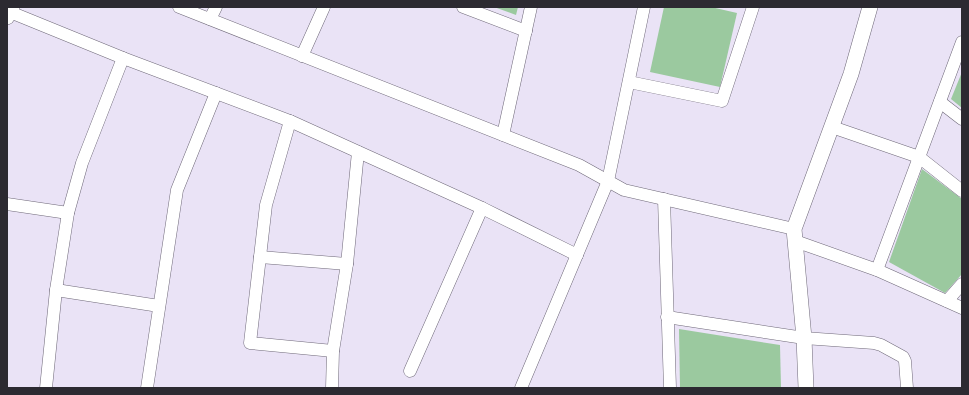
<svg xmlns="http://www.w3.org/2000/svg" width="969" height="395" viewBox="0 0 969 395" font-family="'Libre Baskerville',serif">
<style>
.green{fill:#9bc99f}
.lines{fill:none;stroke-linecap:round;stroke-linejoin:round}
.minor-casing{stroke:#6f6979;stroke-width:13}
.tertiary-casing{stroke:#6f6979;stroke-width:16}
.minor{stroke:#fff;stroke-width:12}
.tertiary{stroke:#fff;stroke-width:15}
</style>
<rect width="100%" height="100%" fill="#eae3f6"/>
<g class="green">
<path d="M494,7H518L516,15Z"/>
<path d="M664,7H711L737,13L720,87L650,72Z"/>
<path d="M962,72V108L951,99Z"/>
<path d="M922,169L962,199V274L945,293L889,262Z"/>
<path d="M679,329L780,345L781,388H680Z"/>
</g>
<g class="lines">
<g class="minor-casing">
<g id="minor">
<path d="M179,7L579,165L624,190L794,229"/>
<path d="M463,7L526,31"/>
<path d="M10,12L123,58L290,121L482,208L577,255"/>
<path d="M210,19L216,7"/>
<path d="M302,56L324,7"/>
<path d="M629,82L722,101L753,7"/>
<path d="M940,102L962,119"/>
<path d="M290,121L266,205L250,343L333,351"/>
<path d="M832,127L919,157L962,191"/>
<path d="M503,135L531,7"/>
<path d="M664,199L670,388"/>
<path d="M7,204L68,213"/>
<path d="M795,241L877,270L962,308"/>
<path d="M260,257L347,264"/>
<path d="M877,270L962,42"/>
<path d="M56,290L159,306"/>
<path d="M947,301L962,284"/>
<path d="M667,317L804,338L874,343L881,345L903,357L905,361L907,388"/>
<path d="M410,371L482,208"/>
<path d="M46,388L56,290L68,213L82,163L123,58"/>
<path d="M147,388L177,190L216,93"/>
<path d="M332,388L333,351L347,264L358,152"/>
<path d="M521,388L608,181L644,7"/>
</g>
</g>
<g class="tertiary-casing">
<g id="tertiary">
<path d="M7,17L12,7"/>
<path d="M806,388L804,338L794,229L851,74L870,7"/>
</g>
</g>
<use href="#minor" class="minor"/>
<use href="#tertiary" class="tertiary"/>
</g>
<rect width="969" height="395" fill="none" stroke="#2c2a31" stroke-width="16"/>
</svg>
